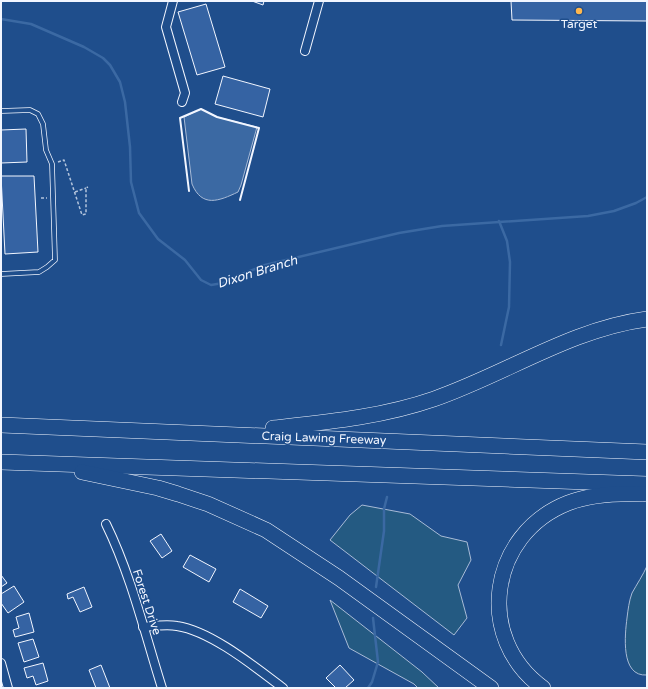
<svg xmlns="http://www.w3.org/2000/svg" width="648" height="689" viewBox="0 0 648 689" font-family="'Varela Round',sans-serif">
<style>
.green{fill:#245a82;stroke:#a8bbd7}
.water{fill:#3b69a3;stroke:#a8bbd7}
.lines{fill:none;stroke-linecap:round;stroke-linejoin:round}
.stream{stroke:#3b69a3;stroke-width:2.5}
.building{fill:#3563a3;stroke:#f2f6ff}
.lane-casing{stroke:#f2f6ff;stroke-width:5.5}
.street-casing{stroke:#f2f6ff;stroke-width:10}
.highway-casing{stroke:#f2f6ff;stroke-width:16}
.path{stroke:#b3c4dc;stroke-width:1.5;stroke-dasharray:3 2;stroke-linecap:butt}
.lane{stroke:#1f4e8c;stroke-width:4}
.street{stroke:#1f4e8c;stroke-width:8}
.highway{stroke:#1f4e8c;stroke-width:15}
.wall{stroke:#f2f6ff;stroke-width:2}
.poi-dot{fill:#ffb74d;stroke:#1f4e8c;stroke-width:1.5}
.labels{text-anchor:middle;stroke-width:3;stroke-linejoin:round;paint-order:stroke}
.poi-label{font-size:12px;fill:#f2f6ff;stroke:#1f4e8c}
.street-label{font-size:12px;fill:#f2f6ff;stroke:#1f4e8c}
.water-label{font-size:13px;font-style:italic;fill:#f2f6ff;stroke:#1f4e8c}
</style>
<rect width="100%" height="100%" fill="#1f4e8c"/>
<g class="green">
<path d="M362,505L410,514L441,536L467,542L471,560L458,585L467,618L454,635L330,540L350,515Z"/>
<path d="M647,566V675C620,677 625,634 627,618C628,610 629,601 632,593C637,584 643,575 647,566Z"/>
<path d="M330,600L422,672L439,688H418L414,684L349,648Z"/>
</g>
<path class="water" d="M201,109L217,117L257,127L241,185L238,192C219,201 202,208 192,184L184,117Z"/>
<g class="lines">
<g class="stream">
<path d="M1,19L31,24L84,47L103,58L110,65L120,82L125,102L130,147L131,182L139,213L158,239L185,260L201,280L211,285L223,283L232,280L237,276L265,265L399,233L442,226L588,216L614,211L636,203L647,197"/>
<path d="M499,221L507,241L510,262L509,307L501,345"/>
<path d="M376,587L384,531V509L387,497"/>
<path d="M368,688L372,682L378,662L373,618"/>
</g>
</g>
<g class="building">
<path d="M252,1H264L263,5Z"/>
<path d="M511,1H647V21L512,20Z"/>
<path d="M206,4L225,67L197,75L178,12Z"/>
<path d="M223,76L270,89L263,117L215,104Z"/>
<path d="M26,129L27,162L1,163V130Z"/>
<path d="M1,176H34L38,252L5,254Z"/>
<path d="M161,534L172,551L162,558L150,541Z"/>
<path d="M190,555L216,569L209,582L183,567Z"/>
<path d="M1,575L7,583L1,587Z"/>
<path d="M14,586L24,602L8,613L1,603V594Z"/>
<path d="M84,587L92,607L80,612L73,597L68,599L67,594Z"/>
<path d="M240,589L268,606L261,618L233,602Z"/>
<path d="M29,613L34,632L15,637L13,630L19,628L16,617Z"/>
<path d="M33,639L39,657L24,662L18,643Z"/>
<path d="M43,663L48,681L36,685L33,676L27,678L24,668Z"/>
<path d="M101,665L110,688H96L89,670Z"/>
<path d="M340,665L354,680L345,688H336L326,678Z"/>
</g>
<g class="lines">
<g class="lane-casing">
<path id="lane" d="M1,111L30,110L38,114L43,124L46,150L52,164L55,260L47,267L39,272L1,274"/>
</g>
<g class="street-casing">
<g id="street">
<path d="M173,1L166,27L185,93L182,102"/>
<path d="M305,51L319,1"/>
<path d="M106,524C131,575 145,634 162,688"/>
<path d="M143,627C155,626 166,624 177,626C211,631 255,667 283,688"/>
<path d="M1,663L8,688"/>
</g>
</g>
<g class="highway-casing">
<g id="highway">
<path d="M1,425L647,452"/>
<path d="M273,428C328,422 382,417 434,399C506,374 571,329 647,319"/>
<path d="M1,462L647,484"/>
<path d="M82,472L158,488L178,494L208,504L266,530L339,578L491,688"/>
<path d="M543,688C474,638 489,534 568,503C591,494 618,493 643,494"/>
</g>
</g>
<g class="path">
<path d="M58,162L64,160L82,215L86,214V188L88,187"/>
<path d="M75,192L86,188"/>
<path d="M41,198H47"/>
</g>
<use href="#lane" class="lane"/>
<use href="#street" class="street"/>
<use href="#highway" class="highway"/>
<path class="wall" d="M189,191L180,118L201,109L217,117L259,128L240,200"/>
</g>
<circle class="poi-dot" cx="579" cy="11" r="4"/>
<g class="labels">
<g class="poi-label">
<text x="579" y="28">Target</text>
</g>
<g class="street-label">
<text transform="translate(324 438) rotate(2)" y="4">Craig Lawing Freeway</text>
<text transform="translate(147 602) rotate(72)" y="4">Forest Drive</text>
</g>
<g class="water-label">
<text transform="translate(257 271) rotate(-17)" y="5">Dixon Branch</text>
</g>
</g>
<rect width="648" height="689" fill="none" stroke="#f2f6ff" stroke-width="4"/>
</svg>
